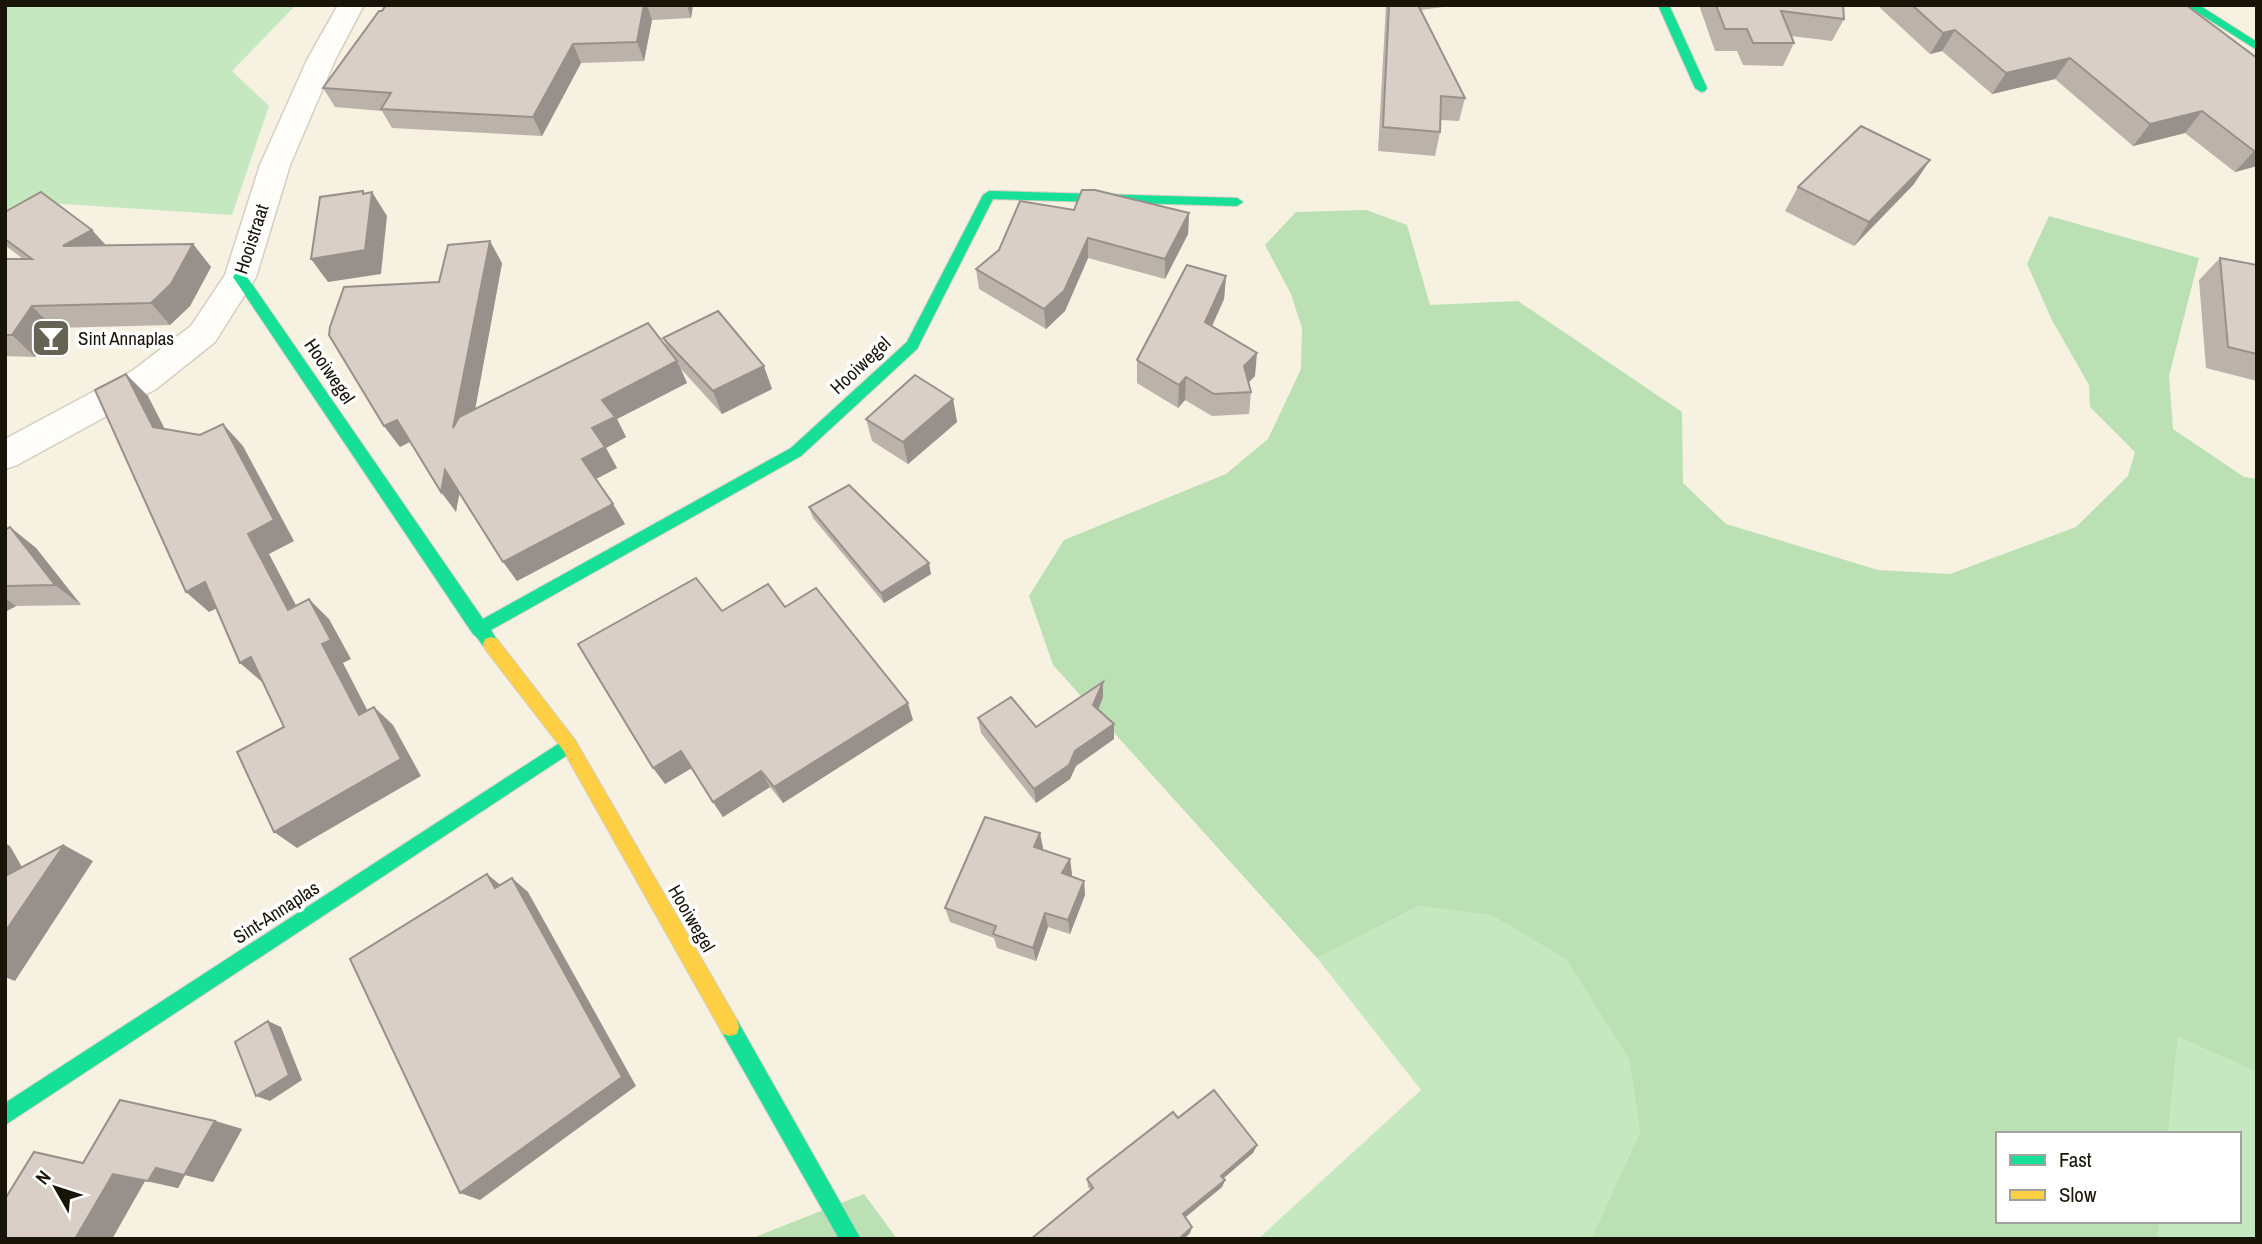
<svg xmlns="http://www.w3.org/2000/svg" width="2262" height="1244" viewBox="0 0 2262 1244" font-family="'Archivo Narrow',sans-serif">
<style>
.green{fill:#c6e8c0}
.forest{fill:#bae0b4}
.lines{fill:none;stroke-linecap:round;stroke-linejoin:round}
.street-casing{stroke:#d3cfc1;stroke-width:3}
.fast-casing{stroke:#d3cfc1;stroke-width:2}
.slow-casing{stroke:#d3cfc1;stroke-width:2}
.street{fill:#fefdfa;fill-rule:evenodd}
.fast{fill:#16e098;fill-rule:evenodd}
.slow{fill:#ffcf43;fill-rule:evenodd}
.wall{fill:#bbb2aa}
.shaded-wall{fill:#98918b}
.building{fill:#d9cfc6;stroke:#98918b;stroke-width:2}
.labels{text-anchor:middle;stroke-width:7;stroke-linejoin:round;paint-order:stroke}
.street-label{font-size:19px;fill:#181508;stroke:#fff}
.poi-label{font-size:19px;fill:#181508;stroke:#fff;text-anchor:start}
</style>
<rect width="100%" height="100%" fill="#f6f1e1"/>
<g class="green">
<path d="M5,5H296L232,71L269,106L232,215L48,203L5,224Z"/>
<path d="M1419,906L1491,915L1566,958L1629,1059L1640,1132L1591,1239H1258L1421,1090L1317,958Z"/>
<path d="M2178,1037L2257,1072V1239H2158L2160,1221H2239V1134H2168Z"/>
</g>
<g class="forest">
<path d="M1366,210L1407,225L1430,305L1518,301L1682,412L1683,483L1726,524L1878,570L1950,574L2076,527L2128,476L2135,452L2090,407L2089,385L2052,320L2027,264L2049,216L2199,258L2169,376L2173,429L2244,477L2257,479V1072L2178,1037L2168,1134H1998V1221H2160L2158,1239H1591L1640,1132L1629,1059L1566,959L1491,915L1419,906L1317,958L1053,665L1029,596L1064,540L1226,474L1268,439L1301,369L1302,328L1291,294L1265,245L1296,212Z"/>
<path d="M864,1194L897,1239H750Z"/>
</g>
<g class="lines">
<g class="street-casing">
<path id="street" d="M338,5H364L335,60L290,165L256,277L215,342L156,389L17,465L5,469V439L132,371L191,326L225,275L260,165L307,60Z"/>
</g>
<g class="fast-casing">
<g id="fast">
<path d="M1658,5H1669L1707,88L1705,91L1701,92L1695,88Z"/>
<path d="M2186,5H2199L2257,42V50Z"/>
<path d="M989,191L1237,198L1243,202L1237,206L993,199L917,349L801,456L491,630L499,644L497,649C483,654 482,640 473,634L233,277L235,274H245L483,619L791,448L907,342L983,195Z"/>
<path d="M569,737L575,740L577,745L575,750L5,1125V1103Z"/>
<path d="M730,1018L737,1020L861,1239H839L723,1034L721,1027L723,1020Z"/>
</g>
</g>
<g class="slow-casing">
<path id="slow" d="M491,637L497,639L575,740L737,1020L739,1027L737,1034L730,1036L723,1034L563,750L485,649L483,644L485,639Z"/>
</g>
<use href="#street" class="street"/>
<use href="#fast" class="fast"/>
<use href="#slow" class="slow"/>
</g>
<g class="wall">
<path d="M386,5H693L691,18L652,20L644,61L581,63L542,136L392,128L382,111L335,107L323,88Z"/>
<path d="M1386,5H1459L1420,10L1465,98L1459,121L1441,120L1440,132L1435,156L1378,151Z"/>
<path d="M1699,5H1843L1844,19L1832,41L1791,36L1794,43L1783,66L1743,65L1737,51H1715Z"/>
<path d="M1877,5H2186L2257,58V166L2235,172L2185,133L2133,146L2055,79L1992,94L1942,51L1930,54Z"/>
<path d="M1914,184L1854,246L1785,211L1798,187Z"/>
<path d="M1074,210L1189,213L1188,234L1165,279L1088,258L1065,311L1046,329L979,289L976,269Z"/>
<path d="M5,212L106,245L193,244L211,267L190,306L170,325L54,328L35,357L5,356V259H23L5,245Z"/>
<path d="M2220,258L2257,265V381L2206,368L2199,280Z"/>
<path d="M502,263L475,409L668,349L663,338L772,389L722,414L681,369L687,383L617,419L626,437L606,448L617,468L596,479L613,504L625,524L517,581L459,493L456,512L410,442L400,447L384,426L439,282Z"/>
<path d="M1226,276L1224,299L1212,326L1255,376L1248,382L1251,392L1249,414L1212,416L1185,400L1178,408L1137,383V360Z"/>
<path d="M953,399L957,422L908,464L872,441L866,419Z"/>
<path d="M809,507L931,574L884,603L813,518Z"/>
<path d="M10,527L36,548L81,605L16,606L5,612V530Z"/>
<path d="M785,607L913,720L783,803L770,787L723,817L691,768L665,784L722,611Z"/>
<path d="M1103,682V697L1098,710L1114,724V739L1076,766L1070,779L1036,803L981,733L978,718L1036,727Z"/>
<path d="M1043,848L1042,850L1070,859L1072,875L1071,876L1084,881L1085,895L1070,934L1048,927L1036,961L997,948L994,938L950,922L945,908Z"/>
<path d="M1178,1118L1257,1145L1253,1153L1223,1178L1225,1180L1222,1187L1185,1217L1192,1227L1190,1233L1184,1239H1031L1091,1190L1088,1187L1087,1179Z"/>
<path d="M215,1121L242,1129L213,1182L185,1175L178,1188L145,1181L112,1239H5L83,1163Z"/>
</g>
<g class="shaded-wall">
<path d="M644,5H647L652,20L644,61L637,42Z"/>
<path d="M687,5H693L691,18Z"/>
<path d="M1955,30L1942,51L1930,54L1943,33Z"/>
<path d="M573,44L581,63L542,136L533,117Z"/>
<path d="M2070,58L2055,79L1992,94L2006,73Z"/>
<path d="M2202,111L2185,133L2133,146L2150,124Z"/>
<path d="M2257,150V166L2235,172L2254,151Z"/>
<path d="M1930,160L1914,184L1854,246L1869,222Z"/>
<path d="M363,191L370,202L372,192L387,216L381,274L328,282L311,259L363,194Z"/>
<path d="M1189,213L1188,234L1165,279V259Z"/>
<path d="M92,230L113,253L63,246Z"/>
<path d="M1088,238V258L1065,311L1046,329L1044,309Z"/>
<path d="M490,241L502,263L468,448L453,428Z"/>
<path d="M193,244L211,267L190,306L170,325L151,303Z"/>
<path d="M1226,276L1224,299L1203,346L1205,322Z"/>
<path d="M32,306L54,328L35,357L12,335Z"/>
<path d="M1257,353L1255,376L1242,389L1244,366Z"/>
<path d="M677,361L687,383L617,419L626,437L606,448L617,468L594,480L582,459L602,400Z"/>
<path d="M764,366L772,389L722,414L713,391Z"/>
<path d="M126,374L148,396L175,449L153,427Z"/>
<path d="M1186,377L1185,400L1178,408L1179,385Z"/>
<path d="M953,399L957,422L908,464L903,442Z"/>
<path d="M397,420L413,440L400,447L384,426Z"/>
<path d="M223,424L243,446L294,541L269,554L309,630L288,610L248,534Z"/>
<path d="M445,470L460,490L456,512L441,492Z"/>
<path d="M613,504L625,524L517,581L503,562Z"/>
<path d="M10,527L36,548L81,605L55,585Z"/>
<path d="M929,563L931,574L884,603L881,593Z"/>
<path d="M205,582L228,603L209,612L186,592Z"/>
<path d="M5,598L16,606L5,612Z"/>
<path d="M309,599L329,619L351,659L343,663L379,733L359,715L322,644Z"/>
<path d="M251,657L273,676L262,682L240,663Z"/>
<path d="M1103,682V697L1094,720L1093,705Z"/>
<path d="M908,703L913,720L783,803L774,787Z"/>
<path d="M374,707L393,725L421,776L297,848L274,832Z"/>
<path d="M1114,724V739L1076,766L1070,779L1036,803L1034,789L1075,751Z"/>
<path d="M681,751L692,768L665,784L653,768Z"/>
<path d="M761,771L770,787L723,817L713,802Z"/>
<path d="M1040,833L1043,848L1037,863L1034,847Z"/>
<path d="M5,843L10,846L34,888L64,845L93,861L15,981L5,977Z"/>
<path d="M1070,859L1072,875L1064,888L1062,873Z"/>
<path d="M487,874L504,888H495Z"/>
<path d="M512,878L528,892L636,1086L480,1200L460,1193Z"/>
<path d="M1084,881L1085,895L1070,934L1068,920Z"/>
<path d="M1045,913L1048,927L1036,961L1033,948Z"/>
<path d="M268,1021L281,1027L302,1080L270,1101L256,1096Z"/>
<path d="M215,1121L242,1129L213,1182L185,1175L178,1188L148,1181L156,1168Z"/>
<path d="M1257,1145L1253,1153L1218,1183L1221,1176Z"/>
<path d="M113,1174L145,1181L112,1239H75Z"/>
<path d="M1225,1180L1222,1187L1181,1221L1183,1214Z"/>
<path d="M1192,1227L1190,1233L1184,1239H1179Z"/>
</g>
<g class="building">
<path d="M386,5H644L637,42L573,44L533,117L381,109L391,93L323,88L379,11H382Z"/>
<path d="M1389,5H1418L1465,98L1441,96L1440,132L1383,127Z"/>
<path d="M1716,5H1843L1844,19L1781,11L1794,43H1753L1747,29H1725Z"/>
<path d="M1912,5H2186L2257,58V150L2254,151L2202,111L2150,124L2070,58L2006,73L1955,30L1943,33Z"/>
<path d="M1861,126L1930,160L1869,222L1798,187Z"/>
<path d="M1082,190H1095L1189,213L1165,259L1088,238L1064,291L1044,309L976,269L999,250L1020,201L1074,210Z"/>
<path d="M363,191V194L372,192L365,250L311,259L320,197Z"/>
<path d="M41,192L92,230L63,246L193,244L171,284L151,303L32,306L12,335H5V259H32L5,239V212Z"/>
<path d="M490,241L453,428L459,417L648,323L677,361L602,400L615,417L592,428L605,447L582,459L613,504L503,562L445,470L441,492L397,420L384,426L329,335L330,327L344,287L439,282L448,245Z"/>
<path d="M2220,258L2257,265V354L2228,347Z"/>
<path d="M1187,265L1226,276L1205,322L1257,353L1244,366L1251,392L1214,394L1186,377L1179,385L1137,360Z"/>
<path d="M718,311L764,366L713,391L663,338Z"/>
<path d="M126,374L153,427L200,435L223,424L274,520L248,534L288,610L309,599L331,640L322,644L359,715L374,707L401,759L274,832L237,752L284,727L251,657L240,663L205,582L186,592L95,390Z"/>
<path d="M915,375L953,399L903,442L866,419Z"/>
<path d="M849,485L929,563L881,593L809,507Z"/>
<path d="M10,527L55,585L5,586V530Z"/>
<path d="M696,578L722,611L768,584L785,607L816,588L908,703L774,787L761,771L713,802L681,751L653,768L578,644Z"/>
<path d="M1103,682L1093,705L1114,724L1075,751L1069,765L1034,789L978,718L1011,697L1036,727Z"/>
<path d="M985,817L1040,833L1034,847L1070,859L1062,873L1084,881L1068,920L1045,913L1033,948L993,934L996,926L945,908Z"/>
<path d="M64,845L5,932V876Z"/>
<path d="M487,874L495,888L512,878L622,1077L460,1193L350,959Z"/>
<path d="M268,1021L289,1075L256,1096L235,1042Z"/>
<path d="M1214,1090L1257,1145L1221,1176L1225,1180L1183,1214L1192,1227L1179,1239H1031L1093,1188L1087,1179L1173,1112L1178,1118Z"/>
<path d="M120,1100L215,1121L184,1175L156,1168L148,1181L113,1174L75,1239H5V1199L34,1152L83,1163Z"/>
</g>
<defs>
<g id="bar-square" transform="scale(2.0125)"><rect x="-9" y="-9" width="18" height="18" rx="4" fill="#666254" stroke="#fff"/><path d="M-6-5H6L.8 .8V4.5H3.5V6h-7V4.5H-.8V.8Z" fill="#fff"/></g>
</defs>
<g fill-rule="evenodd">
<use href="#bar-square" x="51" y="338"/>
</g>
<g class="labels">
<g class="street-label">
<text transform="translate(251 239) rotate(-72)" y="7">Hooistraat</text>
<text transform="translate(860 365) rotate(-43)" y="7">Hooiwegel</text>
<text transform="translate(330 371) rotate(56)" y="7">Hooiwegel</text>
<text transform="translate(276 912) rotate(-33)" y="7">Sint-Annaplas</text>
<text transform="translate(692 918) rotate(60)" y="7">Hooiwegel</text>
</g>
<g class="poi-label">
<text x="78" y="345">Sint Annaplas</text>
</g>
</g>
<rect width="2262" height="1244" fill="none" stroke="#181508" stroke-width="14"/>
<rect x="1996" y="1132" width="245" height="91" fill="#ffffff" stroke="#a3a19c" stroke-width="2"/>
<rect x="2010" y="1155" width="35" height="10" fill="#16e098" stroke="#a3a19c" stroke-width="2"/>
<text x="2059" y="1167" font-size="21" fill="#181508">Fast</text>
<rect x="2010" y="1190" width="35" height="10" fill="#ffcf43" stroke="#a3a19c" stroke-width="2"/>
<text x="2059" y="1202" font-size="21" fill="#181508">Slow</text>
<g transform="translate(56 1188) rotate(309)" stroke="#ffffff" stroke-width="5" paint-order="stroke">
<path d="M0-5L12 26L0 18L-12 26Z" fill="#181508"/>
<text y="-10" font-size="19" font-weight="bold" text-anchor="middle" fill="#181508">N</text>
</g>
</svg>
